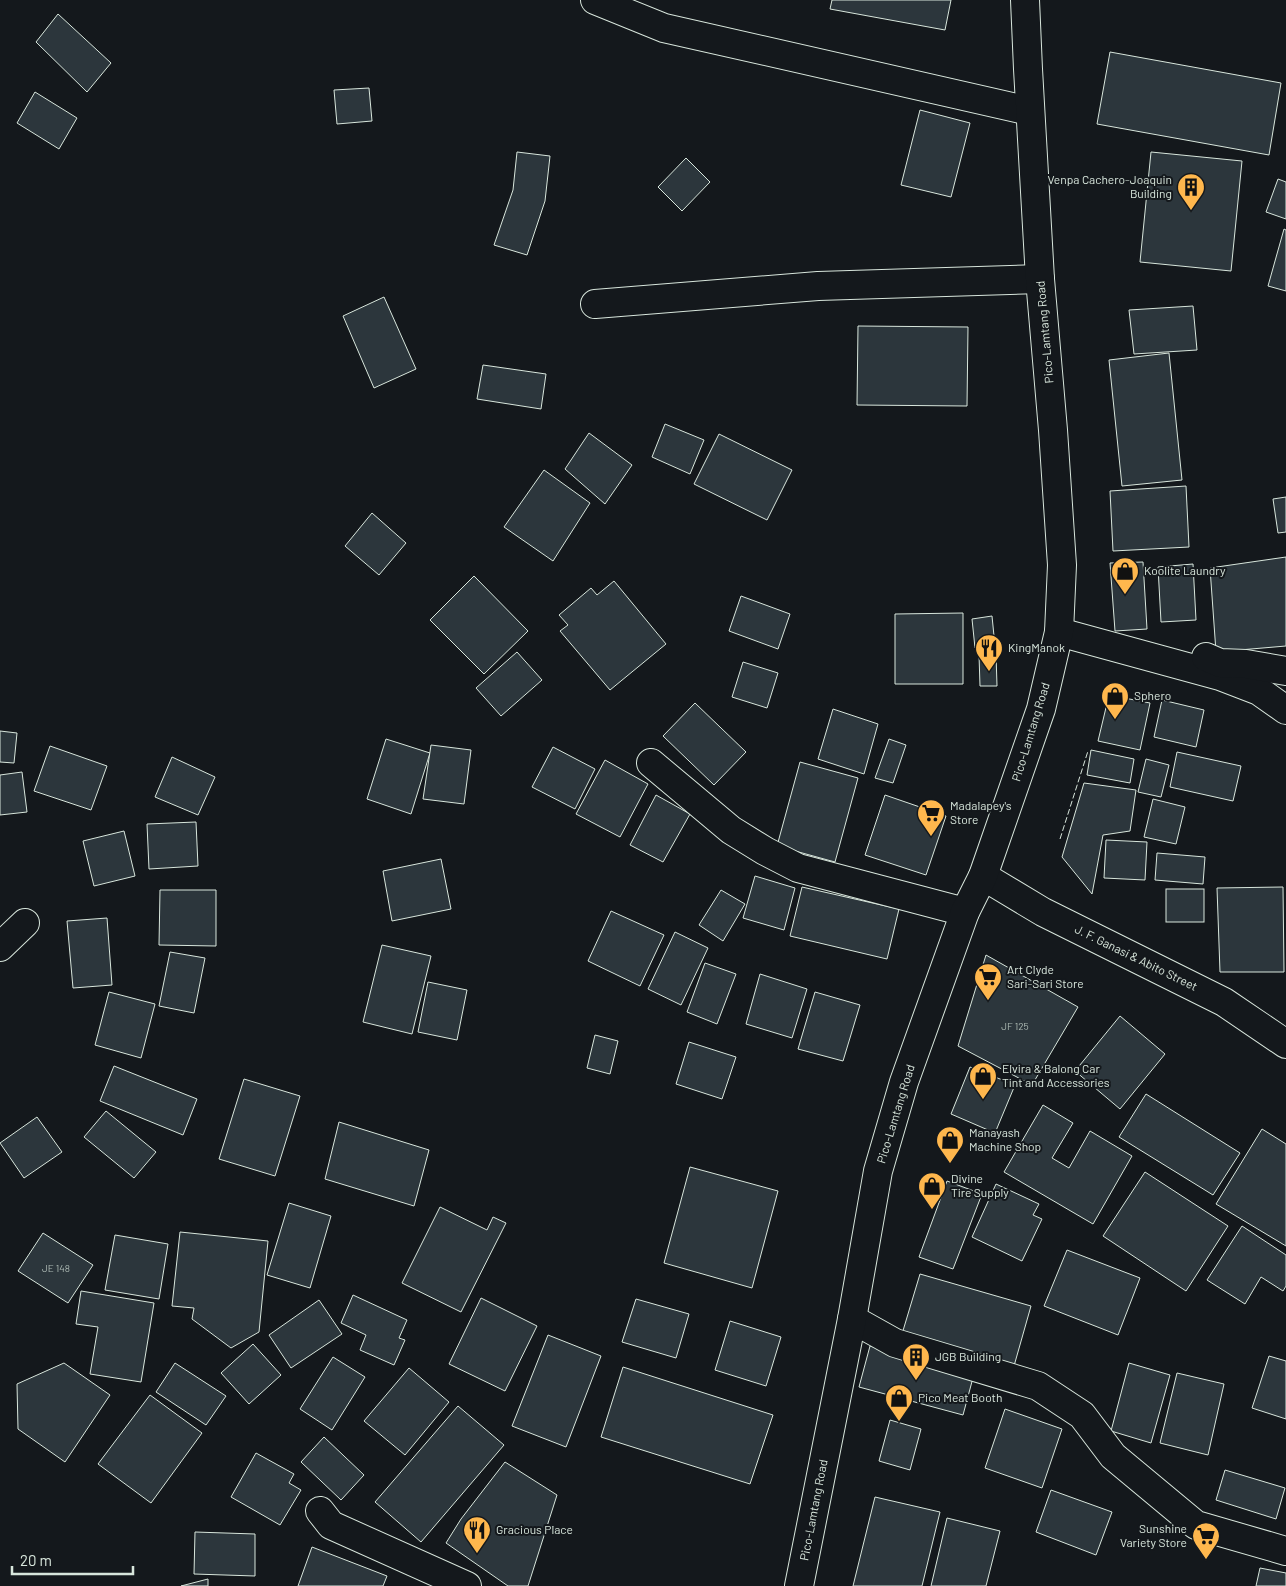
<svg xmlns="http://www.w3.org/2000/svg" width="1286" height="1586" viewBox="0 0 1286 1586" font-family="Barlow,sans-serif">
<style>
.building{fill:#2c363c;stroke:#d8e6dc}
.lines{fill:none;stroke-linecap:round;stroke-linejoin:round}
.minor-casing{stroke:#d8e6dc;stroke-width:30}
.major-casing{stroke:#d8e6dc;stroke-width:30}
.minor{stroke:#14181c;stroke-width:28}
.major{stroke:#14181c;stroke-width:28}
.fence{stroke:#d8e6dc;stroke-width:1;stroke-dasharray:6 2.5;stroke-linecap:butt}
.labels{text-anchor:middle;stroke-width:4;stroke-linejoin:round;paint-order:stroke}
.number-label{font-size:10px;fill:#adbab4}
.poi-label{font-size:12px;fill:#d8e6dc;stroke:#14181c;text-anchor:start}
.street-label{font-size:12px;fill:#d8e6dc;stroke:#14181c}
</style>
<rect width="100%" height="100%" fill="#14181c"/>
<g class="building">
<path d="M832,0H951L945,30L830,9Z"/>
<path d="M58,14L111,63L87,92L36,42Z"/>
<path d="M1110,52L1281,83L1269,155L1097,124Z"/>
<path d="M369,88L372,121L337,124L334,90Z"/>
<path d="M35,92L77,118L59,149L17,123Z"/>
<path d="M920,110L970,123L951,197L901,185Z"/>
<path d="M517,152L550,156L545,201L527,255L494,245L513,190Z"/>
<path d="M1151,152L1242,161L1231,271L1140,262Z"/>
<path d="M686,158L710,182L682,211L658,187Z"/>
<path d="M1278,179L1286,182V219L1266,212Z"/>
<path d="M1284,229L1286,230V291L1268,286Z"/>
<path d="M384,297L416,369L374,388L343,316Z"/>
<path d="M1193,306L1197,350L1134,354L1129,310Z"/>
<path d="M858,326L968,327L967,406L857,405Z"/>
<path d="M1169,353L1182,480L1122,486L1109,360Z"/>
<path d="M483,365L546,374L541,409L477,399Z"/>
<path d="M665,424L704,440L690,474L652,457Z"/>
<path d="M589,433L632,465L605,504L565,469Z"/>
<path d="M719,434L792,470L767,520L694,484Z"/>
<path d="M544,470L590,503L553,561L504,527Z"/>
<path d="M1186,486L1189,547L1113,551L1110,491Z"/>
<path d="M1286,497V532L1278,533L1273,499Z"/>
<path d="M372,513L406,543L379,575L345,546Z"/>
<path d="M1286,557V646L1216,652L1210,568Z"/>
<path d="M1143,562L1147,629L1115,631L1110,563Z"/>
<path d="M1193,564L1196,620L1161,622L1158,567Z"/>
<path d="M474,576L528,631L484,674L430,620Z"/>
<path d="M614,581L666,644L610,690L560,631L568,625L559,615L591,588L597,595Z"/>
<path d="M741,596L790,614L778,649L729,631Z"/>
<path d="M963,613V684H895V614Z"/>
<path d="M992,616L995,646L975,648L972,619Z"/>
<path d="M517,652L542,680L501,716L476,688Z"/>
<path d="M996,654L997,686H980L979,655Z"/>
<path d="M743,662L778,673L767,708L732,697Z"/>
<path d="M1109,695L1150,703L1140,750L1098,741Z"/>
<path d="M1162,700L1204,710L1196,747L1154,737Z"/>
<path d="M695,703L746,752L714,785L663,736Z"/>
<path d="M833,709L878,724L864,774L818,759Z"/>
<path d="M0,731L17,733L14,763L0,762Z"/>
<path d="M386,739L430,753L411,814L367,799Z"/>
<path d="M889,739L906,745L893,783L875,778Z"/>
<path d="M431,745L471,750L464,804L423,799Z"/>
<path d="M50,746L107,766L91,810L34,791Z"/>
<path d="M553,747L595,769L575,809L532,787Z"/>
<path d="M1091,750L1134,759L1130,783L1087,775Z"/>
<path d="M1177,752L1241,766L1233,801L1170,787Z"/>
<path d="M172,757L215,777L198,815L155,797Z"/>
<path d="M1146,759L1169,765L1161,797L1138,792Z"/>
<path d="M605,760L648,784L620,837L576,814Z"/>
<path d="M800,762L858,778L835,862L777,846Z"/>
<path d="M22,772L27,812L0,815V775Z"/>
<path d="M1084,783L1136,790L1130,831L1103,835L1092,894L1062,857Z"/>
<path d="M656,795L690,814L663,862L630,845Z"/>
<path d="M885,795L946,816L926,875L865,855Z"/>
<path d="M1153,799L1185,807L1176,844L1144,837Z"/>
<path d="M196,822L198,866L149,869L147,824Z"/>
<path d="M124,831L135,876L94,886L83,841Z"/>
<path d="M1106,840L1147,842L1145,880L1104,878Z"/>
<path d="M1157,853L1205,857L1203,884L1155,880Z"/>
<path d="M441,859L451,909L392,921L383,871Z"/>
<path d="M755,876L795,888L784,930L743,918Z"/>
<path d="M802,887L899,909L887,959L790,936Z"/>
<path d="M1283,887L1284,972H1220L1217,888Z"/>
<rect x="1166" y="889" width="38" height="33"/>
<path d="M160,890H216V946L159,945Z"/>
<path d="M721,890L745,904L723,941L699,925Z"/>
<path d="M611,911L664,935L640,986L588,961Z"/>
<path d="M107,918L112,985L73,988L67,921Z"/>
<path d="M675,932L708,948L681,1005L648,989Z"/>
<path d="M382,945L431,956L412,1034L363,1022Z"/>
<path d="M170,952L205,958L194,1013L159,1006Z"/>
<path d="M986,955L1078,1007L1032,1085L958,1046Z"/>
<path d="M705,963L736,974L717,1024L687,1012Z"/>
<path d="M760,974L807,989L792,1038L746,1024Z"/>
<path d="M428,982L467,990L457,1040L418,1032Z"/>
<path d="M109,992L155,1004L141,1058L95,1045Z"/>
<path d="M815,992L860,1005L843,1061L798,1049Z"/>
<path d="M1120,1016L1165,1054L1120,1109L1075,1071Z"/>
<path d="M595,1035L618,1041L610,1074L587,1068Z"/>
<path d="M689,1042L736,1057L722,1099L676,1084Z"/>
<path d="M114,1066L197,1099L183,1135L100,1101Z"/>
<path d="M970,1067L1015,1085L995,1133L951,1114Z"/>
<path d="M244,1079L300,1096L275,1176L219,1159Z"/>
<path d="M1146,1094L1240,1153L1213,1195L1119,1137Z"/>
<path d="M1043,1105L1073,1123L1052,1158L1069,1168L1090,1131L1132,1156L1093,1224L1004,1172Z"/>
<path d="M106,1111L156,1152L134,1178L84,1137Z"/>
<path d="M37,1117L62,1152L24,1178L0,1143Z"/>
<path d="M339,1122L429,1150L414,1206L325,1179Z"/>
<path d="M1262,1129L1286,1144V1246L1216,1204Z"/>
<path d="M690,1167L778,1191L752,1288L664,1263Z"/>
<path d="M1145,1172L1228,1226L1186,1291L1103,1236Z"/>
<path d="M947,1181L982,1194L953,1269L919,1257Z"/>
<path d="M996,1184L1039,1204L1033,1215L1042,1219L1022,1261L972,1237Z"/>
<path d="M289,1203L331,1216L310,1288L267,1275Z"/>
<path d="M440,1207L487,1230L493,1217L506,1223L461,1312L402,1283Z"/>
<path d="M1242,1226L1286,1255V1286L1283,1291L1261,1277L1245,1304L1207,1280Z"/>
<path d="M180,1232L268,1241L259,1332L231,1348L192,1319L194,1308L172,1306Z"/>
<path d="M43,1233L93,1265L68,1303L18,1271Z"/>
<path d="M115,1235L168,1244L159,1299L105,1290Z"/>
<path d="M1067,1250L1140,1278L1118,1335L1044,1306Z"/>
<path d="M920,1274L1031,1306L1014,1366L902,1334Z"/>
<path d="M81,1291L154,1303L141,1382L90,1374L98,1327L76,1324Z"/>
<path d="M353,1295L407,1320L399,1338L405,1340L394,1365L360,1350L366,1335L341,1323Z"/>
<path d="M481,1298L537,1326L505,1391L449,1364Z"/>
<path d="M636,1299L689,1314L676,1358L622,1342Z"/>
<path d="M319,1300L342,1334L291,1368L269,1335Z"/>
<path d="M730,1321L781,1337L766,1386L715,1370Z"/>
<path d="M548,1335L601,1356L566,1447L512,1426Z"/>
<path d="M253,1344L281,1375L249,1404L221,1373Z"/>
<path d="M870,1346L974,1374L963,1415L859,1387Z"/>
<path d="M1269,1356L1286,1361V1419L1252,1408Z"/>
<path d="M333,1357L365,1377L332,1430L300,1409Z"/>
<path d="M64,1363L110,1395L65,1462L18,1429L17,1384Z"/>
<path d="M175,1363L226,1396L206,1425L156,1392Z"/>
<path d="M1129,1363L1170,1375L1151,1443L1111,1431Z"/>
<path d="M623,1367L773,1415L750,1484L601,1437Z"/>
<path d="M409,1368L449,1402L405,1455L364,1421Z"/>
<path d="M1177,1373L1224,1384L1208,1455L1160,1443Z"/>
<path d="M150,1395L202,1433L151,1503L98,1464Z"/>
<path d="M458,1406L504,1445L421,1542L375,1502Z"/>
<path d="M1005,1409L1062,1429L1042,1488L985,1468Z"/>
<path d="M890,1420L921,1429L910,1470L879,1461Z"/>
<path d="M324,1437L364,1475L341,1500L301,1462Z"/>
<path d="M256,1453L294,1474L289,1483L301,1490L280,1525L231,1497Z"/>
<path d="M505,1462L557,1495L528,1586H508L446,1543L461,1519Z"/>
<path d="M1225,1470L1285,1488L1276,1519L1216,1500Z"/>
<path d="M1051,1490L1112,1512L1096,1555L1036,1532Z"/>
<path d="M875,1497L940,1512L922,1586H853Z"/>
<path d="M947,1518L1000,1531L986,1586H931Z"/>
<path d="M195,1532L255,1534V1576L194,1574Z"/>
<path d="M312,1547L387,1576L383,1586H298Z"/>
<path d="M1260,1568L1286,1573V1586H1256Z"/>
<path d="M208,1579V1586H181Z"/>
</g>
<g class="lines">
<g class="minor-casing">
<g id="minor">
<path d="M595,0L664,28L1030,111"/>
<path d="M595,304L818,286L1040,279"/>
<path d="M1059,632L1220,676L1259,691L1286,710"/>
<path d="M1206,657L1220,663L1246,664L1286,671"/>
<path d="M651,763L731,830L765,851L798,868L965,912"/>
<path d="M983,876L1043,912L1224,1002L1286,1044"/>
<path d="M0,947L25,923"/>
<path d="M852,1319L895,1343L1038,1386L1082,1415L1113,1456L1196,1525L1286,1551"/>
<path d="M320,1511L331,1525L467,1586"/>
</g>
</g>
<g class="major-casing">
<path id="major" d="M799,1586L852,1319L878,1171L904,1082L965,912L983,876L1041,709L1059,632L1062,565L1053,430L1040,279L1028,69L1025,0"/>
</g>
<use href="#minor" class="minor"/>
<use href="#major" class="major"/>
<path class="fence" d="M1060,839L1088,751"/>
</g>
<defs>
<g id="building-pin" transform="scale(1.4375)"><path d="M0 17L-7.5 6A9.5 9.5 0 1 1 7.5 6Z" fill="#ffb74d" stroke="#14181c"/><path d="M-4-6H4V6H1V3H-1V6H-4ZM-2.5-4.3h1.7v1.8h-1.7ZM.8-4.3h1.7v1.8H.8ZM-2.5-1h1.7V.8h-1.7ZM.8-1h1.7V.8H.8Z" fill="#111"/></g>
<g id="shop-pin" transform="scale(1.4375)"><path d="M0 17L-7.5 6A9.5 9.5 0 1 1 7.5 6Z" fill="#ffb74d" stroke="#14181c"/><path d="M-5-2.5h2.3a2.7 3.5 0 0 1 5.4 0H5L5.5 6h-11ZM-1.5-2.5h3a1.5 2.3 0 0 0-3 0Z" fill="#111"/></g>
<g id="restaurant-pin" transform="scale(1.4375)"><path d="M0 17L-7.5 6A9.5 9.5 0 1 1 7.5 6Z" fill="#ffb74d" stroke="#14181c"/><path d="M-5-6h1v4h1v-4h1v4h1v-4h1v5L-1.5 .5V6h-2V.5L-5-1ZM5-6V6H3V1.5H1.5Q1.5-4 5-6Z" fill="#111"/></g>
<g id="supermarket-pin" transform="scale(1.4375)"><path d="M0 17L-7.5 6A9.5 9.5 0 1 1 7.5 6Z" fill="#ffb74d" stroke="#14181c"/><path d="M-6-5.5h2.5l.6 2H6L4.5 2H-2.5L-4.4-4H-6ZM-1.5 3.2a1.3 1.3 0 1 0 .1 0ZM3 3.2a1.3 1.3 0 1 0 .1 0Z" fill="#111"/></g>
</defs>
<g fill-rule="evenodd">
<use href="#building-pin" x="1191" y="187"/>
<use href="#shop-pin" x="1125" y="571"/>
<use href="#restaurant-pin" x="989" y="648"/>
<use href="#shop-pin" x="1115" y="696"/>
<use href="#supermarket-pin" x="931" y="813"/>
<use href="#supermarket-pin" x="988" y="977"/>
<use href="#shop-pin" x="983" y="1076"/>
<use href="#shop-pin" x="950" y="1140"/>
<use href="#shop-pin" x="932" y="1186"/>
<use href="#building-pin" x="916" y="1357"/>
<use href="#shop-pin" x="899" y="1398"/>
<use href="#restaurant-pin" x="477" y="1530"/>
<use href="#supermarket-pin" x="1206" y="1536"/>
</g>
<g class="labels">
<g class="number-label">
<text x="1015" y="1030">JF 125</text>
<text x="56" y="1272">JE 148</text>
</g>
<g class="poi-label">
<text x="1172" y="184" text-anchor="end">Venpa Cachero-Joaquin<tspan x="1172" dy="14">Building</tspan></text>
<text x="1144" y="575">Koolite Laundry</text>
<text x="1008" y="652">KingManok</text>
<text x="1134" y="700">Sphero</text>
<text x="950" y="810">Madalapey's<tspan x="950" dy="14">Store</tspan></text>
<text x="1007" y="974">Art Clyde<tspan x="1007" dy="14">Sari-Sari Store</tspan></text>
<text x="1002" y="1073">Elvira &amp; Balong Car<tspan x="1002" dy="14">Tint and Accessories</tspan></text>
<text x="969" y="1137">Manayash<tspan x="969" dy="14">Machine Shop</tspan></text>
<text x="951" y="1183">Divine<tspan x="951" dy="14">Tire Supply</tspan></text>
<text x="935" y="1361">JGB Building</text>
<text x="918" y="1402">Pico Meat Booth</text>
<text x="1187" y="1533" text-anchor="end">Sunshine<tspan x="1187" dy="14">Variety Store</tspan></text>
<text x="496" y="1534">Gracious Place</text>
</g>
<g class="street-label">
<text transform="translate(1045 332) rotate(-95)" y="4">Pico-Lamtang Road</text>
<text transform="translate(1031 732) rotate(-73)" y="4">Pico-Lamtang Road</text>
<text transform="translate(1136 958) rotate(26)" y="4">J. F. Ganasi &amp; Abito Street</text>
<text transform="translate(896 1114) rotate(-73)" y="4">Pico-Lamtang Road</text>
<text transform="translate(814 1510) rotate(-79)" y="4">Pico-Lamtang Road</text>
</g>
</g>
<path d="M12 1566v8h121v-8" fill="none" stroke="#d8e6dc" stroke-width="2.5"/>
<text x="20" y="1566" font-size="15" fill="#d8e6dc" stroke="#14181c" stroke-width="4" paint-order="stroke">20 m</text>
</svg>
